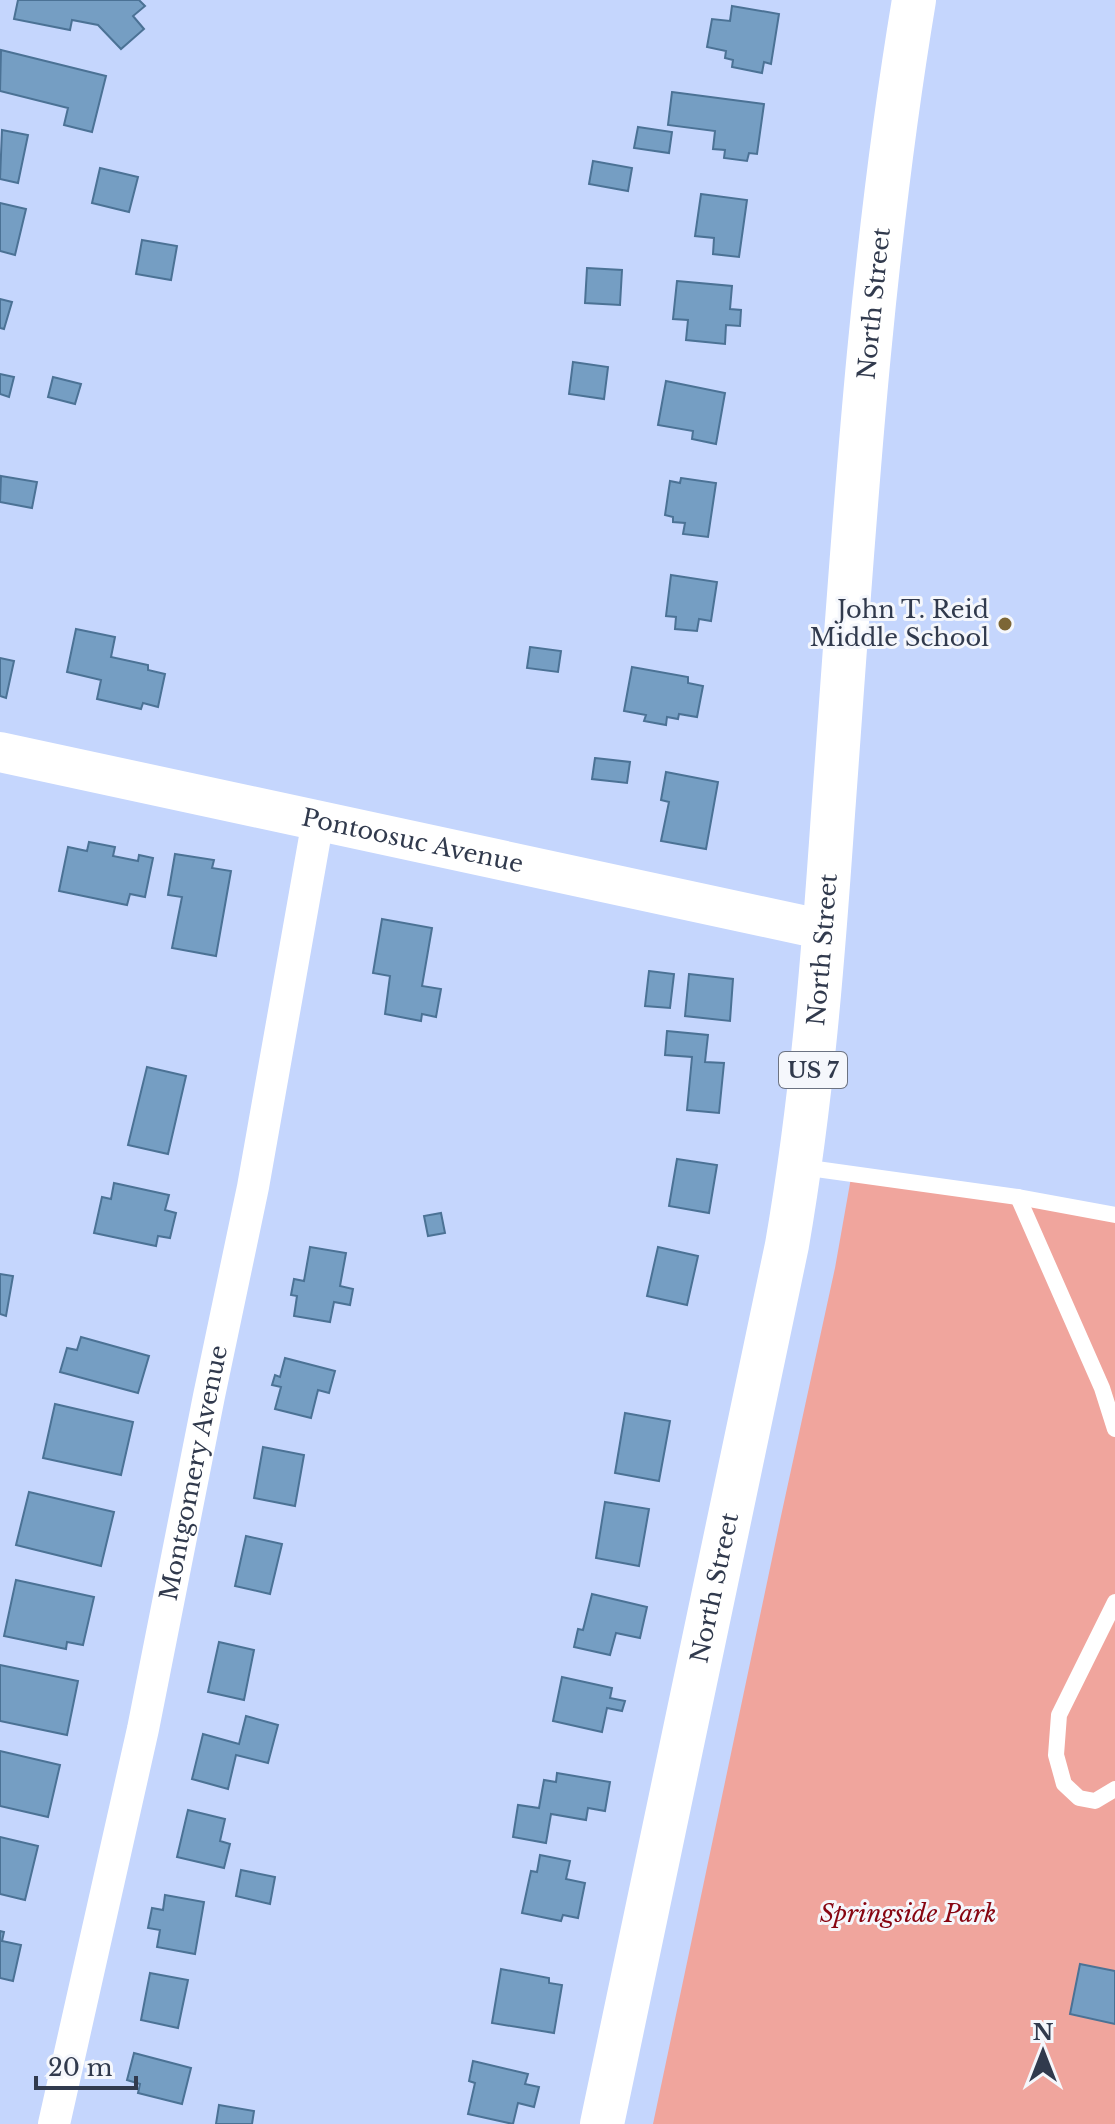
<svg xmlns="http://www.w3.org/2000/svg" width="1115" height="2124" viewBox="0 0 1115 2124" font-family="'Libre Baskerville',serif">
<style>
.green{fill:#f0a59d}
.building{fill:#759ec3;stroke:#4b7295;stroke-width:2}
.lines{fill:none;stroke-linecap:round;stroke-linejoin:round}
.service{stroke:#fff;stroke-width:16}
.minor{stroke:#fff;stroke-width:32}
.tertiary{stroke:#fff;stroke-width:40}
.primary{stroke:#fff;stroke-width:44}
.poi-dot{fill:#7c6636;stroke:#f5f7fc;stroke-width:3}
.labels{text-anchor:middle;stroke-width:6;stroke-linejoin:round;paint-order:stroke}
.shield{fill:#f5f7fc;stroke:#6c7382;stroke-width:2}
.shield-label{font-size:22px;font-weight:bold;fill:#313a4d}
.street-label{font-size:24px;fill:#313a4d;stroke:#f5f7fc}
.poi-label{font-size:24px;fill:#313a4d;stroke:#f5f7fc;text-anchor:end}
.park-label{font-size:24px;font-style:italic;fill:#870511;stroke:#f5f7fc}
</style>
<rect width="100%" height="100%" fill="#c5d6fd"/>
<path class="green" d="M852,1172L1115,1218V2124H653L781,1516L835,1268Z"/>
<g class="building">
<path d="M18,0H139L145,6L133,16L144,29L121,49L98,25L72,20L70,30L14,19Z"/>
<path d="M732,6L779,14L771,64L764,62L762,73L732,67L733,60L725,58L726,51L707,47L712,19L730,21Z"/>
<path d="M1,50L106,76L92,132L64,125L68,108L0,91Z"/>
<path d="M672,92L764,104L757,154L749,153L747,161L724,158L725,150L713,149L715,131L668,125Z"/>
<path d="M638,127L672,132L669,153L634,148Z"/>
<path d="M2,130L28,135L18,183L0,179Z"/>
<path d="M593,161L632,168L628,191L589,184Z"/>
<path d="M100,168L138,177L129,212L92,203Z"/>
<path d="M701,194L747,200L739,257L713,254L714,238L695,236Z"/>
<path d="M0,203L26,209L15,255L0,251Z"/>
<path d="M142,240L177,246L171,280L136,274Z"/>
<path d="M587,268L622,270L620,305L585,303Z"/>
<path d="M677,281L732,286L730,309L741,310L740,326L726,325L725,344L686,340L688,320L673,319Z"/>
<path d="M0,299L12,302L4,329L0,328Z"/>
<path d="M573,362L608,367L604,399L569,394Z"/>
<path d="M0,374L14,377L9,397L0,394Z"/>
<path d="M53,377L81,384L75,404L48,397Z"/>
<path d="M666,381L725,393L716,444L692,439L693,431L658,425Z"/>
<path d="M1,476L37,482L32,508L0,502Z"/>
<path d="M681,478L716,483L708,537L683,534L685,523L673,522V517L665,515L670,481L680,483Z"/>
<path d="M671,575L717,582L711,621L699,619L697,631L675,629L676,617L666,616Z"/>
<path d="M76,629L115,637L111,657L148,665V670L165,674L158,707L143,703L141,709L97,699L101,680L67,672Z"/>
<path d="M530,647L561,651L558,672L527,668Z"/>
<path d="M0,658L14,661L6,698L0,696Z"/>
<path d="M632,667L688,677V683L703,686L697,717L679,714L678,719L667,717L666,725L644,721L646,715L624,711Z"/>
<path d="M595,758L630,762L627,783L592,779Z"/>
<path d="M666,772L718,782L706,849L661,841L669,802L661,800Z"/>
<path d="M89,842L115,847L113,856L138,861L139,855L153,858L145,897L130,894L127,905L59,891L68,847L87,851Z"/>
<path d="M175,854L214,860L212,868L231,871L216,956L172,948L182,897L168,895Z"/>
<path d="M382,919L432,928L422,986L441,989L436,1017L422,1014L421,1021L385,1014L390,976L373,973Z"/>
<path d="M649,971L674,974L670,1008L645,1006Z"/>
<path d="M689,974L733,979L730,1021L685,1016Z"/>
<path d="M667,1031L708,1035L705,1062L724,1063L719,1113L687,1110L692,1057L665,1055Z"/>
<path d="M147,1067L186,1076L168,1154L128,1145Z"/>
<path d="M677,1159L717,1165L709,1213L669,1206Z"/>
<path d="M114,1183L169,1195L165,1210L176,1213L170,1238L158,1236L156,1246L94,1233L102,1197L111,1199Z"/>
<path d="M441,1213L445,1233L428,1236L424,1216Z"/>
<path d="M310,1247L346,1253L340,1286L353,1289L350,1305L334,1302L330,1322L294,1316L297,1296L291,1295L294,1279L304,1281Z"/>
<path d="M658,1247L698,1256L687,1305L647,1296Z"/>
<path d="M0,1274L13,1276L6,1316L0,1314Z"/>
<path d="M81,1337L149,1356L138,1393L60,1372L67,1348L77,1350Z"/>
<path d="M285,1358L335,1371L329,1393L318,1390L311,1418L275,1409L281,1387L272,1385L275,1375L280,1377Z"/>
<path d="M55,1404L133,1422L121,1475L43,1458Z"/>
<path d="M625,1413L670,1421L659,1481L615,1473Z"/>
<path d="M263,1447L304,1455L295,1506L254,1498Z"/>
<path d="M29,1492L114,1512L101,1566L16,1545Z"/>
<path d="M605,1502L649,1509L639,1566L596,1558Z"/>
<path d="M246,1536L282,1544L270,1594L235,1586Z"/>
<path d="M16,1580L94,1597L83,1645L67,1642L66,1649L4,1636Z"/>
<path d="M592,1594L647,1607L640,1638L616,1633L610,1655L574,1647L578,1629L583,1630Z"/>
<path d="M219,1642L254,1650L244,1700L208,1692Z"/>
<path d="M0,1665L78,1681L67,1735L0,1721Z"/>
<path d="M562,1677L612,1688L610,1698L625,1701L622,1711L607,1708L602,1732L553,1721Z"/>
<path d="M246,1716L278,1725L268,1763L236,1755L228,1789L192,1779L203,1734L239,1744Z"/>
<path d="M0,1751L60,1765L48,1817L0,1806Z"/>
<path d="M557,1773L610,1782L605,1811L588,1808L586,1820L551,1814L546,1843L513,1837L518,1805L539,1808L544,1780L556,1782Z"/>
<path d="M188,1810L225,1819L220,1841L230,1844L224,1868L177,1857Z"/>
<path d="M0,1837L38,1846L25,1900L0,1894Z"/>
<path d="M540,1855L570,1861L566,1879L585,1883L578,1918L563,1915L561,1921L522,1913L531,1871L537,1872Z"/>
<path d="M241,1870L275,1877L270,1904L236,1896Z"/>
<path d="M165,1895L204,1902L195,1954L157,1947L160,1930L148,1928L152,1908L163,1910Z"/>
<path d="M0,1931L4,1932L2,1941L21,1945L13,1981L0,1978Z"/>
<path d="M1080,1964L1115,1971V2024L1070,2014Z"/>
<path d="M501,1969L549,1978V1983L562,1985L554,2033L492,2023Z"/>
<path d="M150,1973L188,1980L178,2028L141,2020Z"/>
<path d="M134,2053L191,2068L182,2104L138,2093L140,2084L127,2080Z"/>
<path d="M473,2061L528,2074L525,2084L539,2087L534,2107L518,2103L513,2124L468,2114L475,2083L469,2081Z"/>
<path d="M219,2105L254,2111L252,2124H216Z"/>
</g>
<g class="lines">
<g class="service">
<path d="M802,1167L1018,1197L1115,1215"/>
<path d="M1018,1197L1102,1388L1115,1429"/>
<path d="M1115,1602L1059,1715L1056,1755L1064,1784L1079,1798L1095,1801L1115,1789"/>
</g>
<path class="minor" id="s1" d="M54,2124L143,1729L209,1396L253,1187L318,820"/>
<path class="tertiary" id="s2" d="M0,752L825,930"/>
<path class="primary" id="s3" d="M602,2124L787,1245C812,1100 823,960 833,814C853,542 869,269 914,0"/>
</g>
<circle class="poi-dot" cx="1005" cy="624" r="8"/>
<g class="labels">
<rect class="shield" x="779" y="1052" width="68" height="36" rx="6"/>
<g class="shield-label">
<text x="813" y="1078">US 7</text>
</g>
<g class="street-label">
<text dy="8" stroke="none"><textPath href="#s3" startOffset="1844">North Street</textPath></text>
<text dy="8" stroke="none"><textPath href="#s2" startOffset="422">Pontoosuc Avenue</textPath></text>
<text dy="8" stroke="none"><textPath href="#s3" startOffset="1196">North Street</textPath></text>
<text dy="8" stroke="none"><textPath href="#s1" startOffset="666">Montgomery Avenue</textPath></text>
<text dy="8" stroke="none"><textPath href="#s3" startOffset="548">North Street</textPath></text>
</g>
<g class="poi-label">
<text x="989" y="618">John T. Reid<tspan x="989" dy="28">Middle School</tspan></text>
</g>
<g class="park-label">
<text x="908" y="1922">Springside Park</text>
</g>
</g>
<g transform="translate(1043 2052)" stroke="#f5f7fc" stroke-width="6" paint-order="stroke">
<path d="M0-6L14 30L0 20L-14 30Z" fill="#313a4d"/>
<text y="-12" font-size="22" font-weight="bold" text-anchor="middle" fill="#313a4d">N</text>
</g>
<path d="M36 2076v12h100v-12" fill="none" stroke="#313a4d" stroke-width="4"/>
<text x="48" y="2076" font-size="24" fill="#313a4d" stroke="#f5f7fc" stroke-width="6" paint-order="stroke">20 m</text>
</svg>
